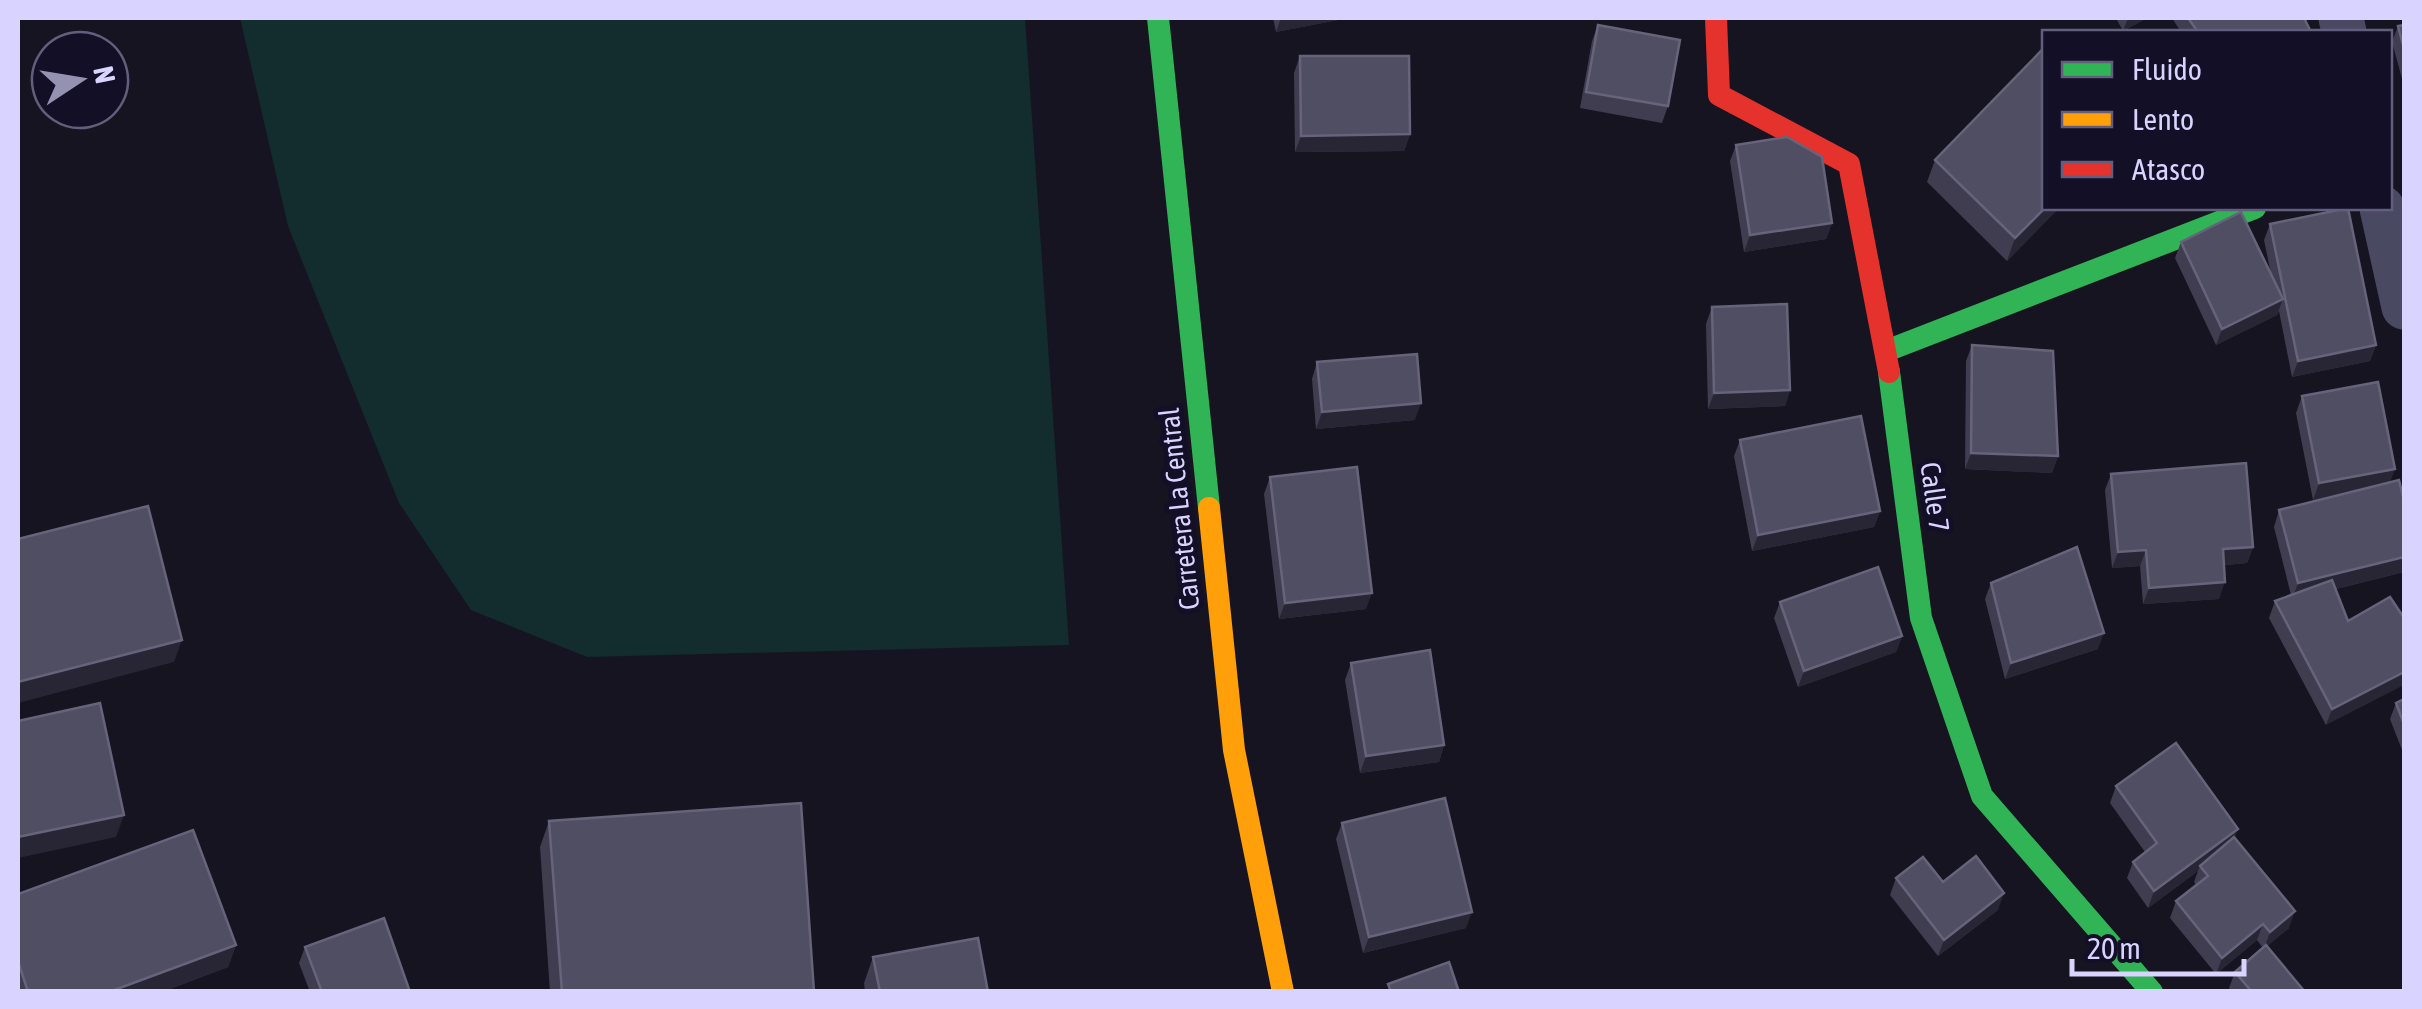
<svg xmlns="http://www.w3.org/2000/svg" width="2422" height="1009" viewBox="0 0 2422 1009" font-family="'Asap Condensed',sans-serif">
<style>
.green{fill:#132c2d}
.lines{fill:none;stroke-linecap:round;stroke-linejoin:round}
.street{stroke:#4a4962;stroke-width:45}
.fast{stroke:#30b455;stroke-width:22}
.slow{stroke:#ff9f0a;stroke-width:22}
.jam{stroke:#e5322d;stroke-width:22}
.wall{fill:#403d50}
.shaded-wall{fill:#282635}
.building{fill:#504e63;stroke:#66637b;stroke-width:2.5}
.labels{text-anchor:middle;stroke-width:10;stroke-linejoin:round;paint-order:stroke}
.street-label{font-size:28px;fill:#d9d4ff;stroke:#130f26}
</style>
<rect width="100%" height="100%" fill="#161421"/>
<path class="green" d="M240,18H1025L1069,645L587,657L471,610L399,503L288,226Z"/>
<g class="lines">
<g class="street">
<path d="M2341,18L2344,32"/>
<path d="M2382,208L2404,307"/>
</g>
<g class="fast">
<path d="M1158,18L1209,508"/>
<path d="M1886,351L2255,208"/>
<path d="M1889,372L1921,618L1982,796L2152,992"/>
</g>
<path class="slow" d="M1209,508L1234,750L1283,992"/>
<path class="jam" d="M1716,18L1719,95L1849,164L1889,372"/>
</g>
<g class="wall">
<path d="M1273,18H1348L1276,32Z"/>
<path d="M2116,18H2147L2123,31Z"/>
<path d="M2172,18H2304L2311,32H2181Z"/>
<path d="M1598,25L1668,106L1662,123L1580,108L1592,41Z"/>
<path d="M2404,25V86L2392,42L2398,26Z"/>
<path d="M1300,56L1410,134L1404,151L1295,152L1294,73Z"/>
<path d="M1736,145L1832,223L1826,239L1744,252L1730,161Z"/>
<path d="M1935,160L2044,208H2059L2007,261L1927,182Z"/>
<path d="M2270,224L2376,345L2370,361L2292,377L2279,311L2277,315L2216,345L2175,258L2181,242L2271,274L2264,240Z"/>
<path d="M1712,307L1790,390L1785,406L1708,409L1706,324Z"/>
<path d="M1972,345L2058,456L2052,473L1965,469L1966,361Z"/>
<path d="M1317,362L1415,420L1316,429L1312,379Z"/>
<path d="M2302,396L2390,483L2404,501V572L2336,589L2348,621L2390,597L2326,725L2269,618L2275,601L2291,595L2274,527L2279,510L2348,493L2313,500L2296,413Z"/>
<path d="M1740,440L1880,511L1874,527L1752,551L1734,456Z"/>
<path d="M2111,474L2253,547L2247,563L2224,565L2219,599L2143,604L2140,566L2112,568L2105,490Z"/>
<path d="M1270,477L1366,609L1279,619L1264,494Z"/>
<path d="M1991,583L2098,649L2005,679L1985,599Z"/>
<path d="M1780,602L1902,636L1896,652L1798,687L1774,618Z"/>
<path d="M1351,663L1444,745L1439,762L1360,773L1345,680Z"/>
<path d="M2404,699V755L2390,719L2396,703Z"/>
<path d="M2116,786L2235,838L2289,928L2267,946L2305,992H2232L2229,988L2235,972L2263,948L2257,940L2216,974L2170,918L2176,901L2196,885L2194,882L2198,871L2148,908L2127,878L2133,862L2145,852L2110,803Z"/>
<path d="M549,821L814,992H550L540,847Z"/>
<path d="M1342,823L1466,928L1363,953L1336,839Z"/>
<path d="M1896,878L1943,882L1998,910L1938,956L1890,895Z"/>
<path d="M18,894L236,945L228,967L162,992H18Z"/>
<path d="M305,947L410,992H310L299,963Z"/>
<path d="M873,957L988,992H865L864,983Z"/>
</g>
<g class="shaded-wall">
<path d="M1281,18H1348L1276,32Z"/>
<path d="M2128,18H2147L2123,31Z"/>
<path d="M1410,134L1404,151L1295,152L1301,136Z"/>
<path d="M2045,208H2059L2007,261L2015,238Z"/>
<path d="M1832,223L1826,239L1744,252L1750,235Z"/>
<path d="M2283,299L2277,315L2216,345L2222,329Z"/>
<path d="M2376,345L2370,361L2292,377L2298,361Z"/>
<path d="M1790,390L1785,406L1708,409L1714,393Z"/>
<path d="M1421,403L1415,420L1316,429L1322,412Z"/>
<path d="M1971,453L2058,456L2052,473L1965,469Z"/>
<path d="M2395,469L2389,485L2313,500L2319,483Z"/>
<path d="M1880,511L1874,527L1752,551L1758,535Z"/>
<path d="M2253,547L2247,563L2217,566L2223,549Z"/>
<path d="M2146,550L2140,566L2112,568L2118,552Z"/>
<path d="M2404,557V572L2292,600L2298,583Z"/>
<path d="M2225,582L2219,599L2143,604L2149,588Z"/>
<path d="M1372,593L1366,609L1279,619L1285,603Z"/>
<path d="M2104,633L2098,649L2005,679L2011,663Z"/>
<path d="M1902,636L1896,652L1798,687L1804,671Z"/>
<path d="M182,640L174,662L18,703V682Z"/>
<path d="M2404,672V685L2326,725L2332,709Z"/>
<path d="M1444,745L1439,762L1360,773L1366,756Z"/>
<path d="M124,815L116,837L18,858V837Z"/>
<path d="M2238,829L2232,845L2200,866L2198,871L2148,908L2154,891Z"/>
<path d="M2004,893L1998,910L1938,956L1944,940Z"/>
<path d="M2295,911L2289,928L2264,949L2270,932Z"/>
<path d="M1472,912L1466,928L1363,953L1369,937Z"/>
<path d="M2263,924L2257,940L2216,974L2222,958Z"/>
<path d="M236,945L228,967L162,992H109Z"/>
</g>
<g class="building">
<path d="M2188,18H2304L2311,32H2198Z"/>
<path d="M1598,25L1680,40L1668,106L1586,92Z"/>
<path d="M2404,25V49L2398,26Z"/>
<path d="M2041,51L2044,55L2045,208L2015,238L1935,160Z"/>
<path d="M1300,56H1409L1410,134L1301,136Z"/>
<path d="M1787,137L1822,157L1832,223L1750,235L1736,145Z"/>
<path d="M2348,208L2376,345L2298,361L2270,224Z"/>
<path d="M2241,212L2283,299L2222,329L2181,242Z"/>
<path d="M1787,304L1790,390L1714,393L1712,307Z"/>
<path d="M1972,345L2053,351L2058,456L1971,453Z"/>
<path d="M1417,354L1421,403L1322,412L1317,362Z"/>
<path d="M2378,382L2395,469L2319,483L2302,396Z"/>
<path d="M1861,416L1880,511L1758,535L1740,440Z"/>
<path d="M2246,463L2253,547L2223,549L2225,582L2149,588L2146,550L2118,552L2111,474Z"/>
<path d="M1357,467L1372,593L1285,603L1270,477Z"/>
<path d="M2399,480L2404,501V557L2298,583L2279,510Z"/>
<path d="M148,506L182,640L18,682V539Z"/>
<path d="M2077,547L2104,633L2011,663L1991,583Z"/>
<path d="M1878,567L1902,636L1804,671L1780,602Z"/>
<path d="M2332,580L2348,621L2390,597L2404,618V672L2332,709L2275,601Z"/>
<path d="M1430,650L1444,745L1366,756L1351,663Z"/>
<path d="M2404,699V724L2396,703Z"/>
<path d="M100,703L124,815L18,837V721Z"/>
<path d="M2176,743L2238,829L2154,891L2133,862L2157,843L2116,786Z"/>
<path d="M1445,798L1472,912L1369,937L1342,823Z"/>
<path d="M801,803L814,992H562L549,821Z"/>
<path d="M193,830L236,945L109,992H28L18,961V894Z"/>
<path d="M2234,837L2295,911L2270,932L2263,924L2222,958L2176,901L2208,876L2200,866Z"/>
<path d="M1976,856L2004,893L1944,940L1896,878L1923,857L1943,882Z"/>
<path d="M384,918L410,992H322L305,947Z"/>
<path d="M978,938L988,992H880L873,957Z"/>
<path d="M2266,945L2305,992H2252L2235,972Z"/>
<path d="M1449,962L1459,992H1391L1388,984Z"/>
</g>
<g class="labels">
<g class="street-label">
<text transform="translate(1935 497) rotate(82)" y="10">Calle 7</text>
<text transform="translate(1179 509) rotate(-96)" y="10">Carretera La Central</text>
</g>
</g>
<rect width="2422" height="1009" fill="none" stroke="#d9d4ff" stroke-width="40"/>
<rect x="2042" y="30" width="350" height="180" fill="#130f26" stroke="#625e7d" stroke-width="2.5"/>
<rect x="2062" y="62" width="50" height="15" fill="#30b455" stroke="#625e7d" stroke-width="2.5"/>
<text x="2132" y="80" font-size="30" fill="#d9d4ff">Fluido</text>
<rect x="2062" y="112" width="50" height="15" fill="#ff9f0a" stroke="#625e7d" stroke-width="2.5"/>
<text x="2132" y="130" font-size="30" fill="#d9d4ff">Lento</text>
<rect x="2062" y="162" width="50" height="15" fill="#e5322d" stroke="#625e7d" stroke-width="2.5"/>
<text x="2132" y="180" font-size="30" fill="#d9d4ff">Atasco</text>
<g transform="translate(80 80) rotate(78)"><circle r="48" fill="#130f26" stroke="#625e7d" stroke-width="2.5"/>
<path d="M0-8L18 38L0 25L-18 38Z" fill="#9591b1"/>
<text y="-15" font-size="28" font-weight="bold" text-anchor="middle" fill="#d9d4ff">N</text>
</g>
<path d="M2072 959v15h172v-15" fill="none" stroke="#d9d4ff" stroke-width="5"/>
<text x="2087" y="959" font-size="30" fill="#d9d4ff" stroke="#130f26" stroke-width="8" paint-order="stroke">20 m</text>
</svg>
